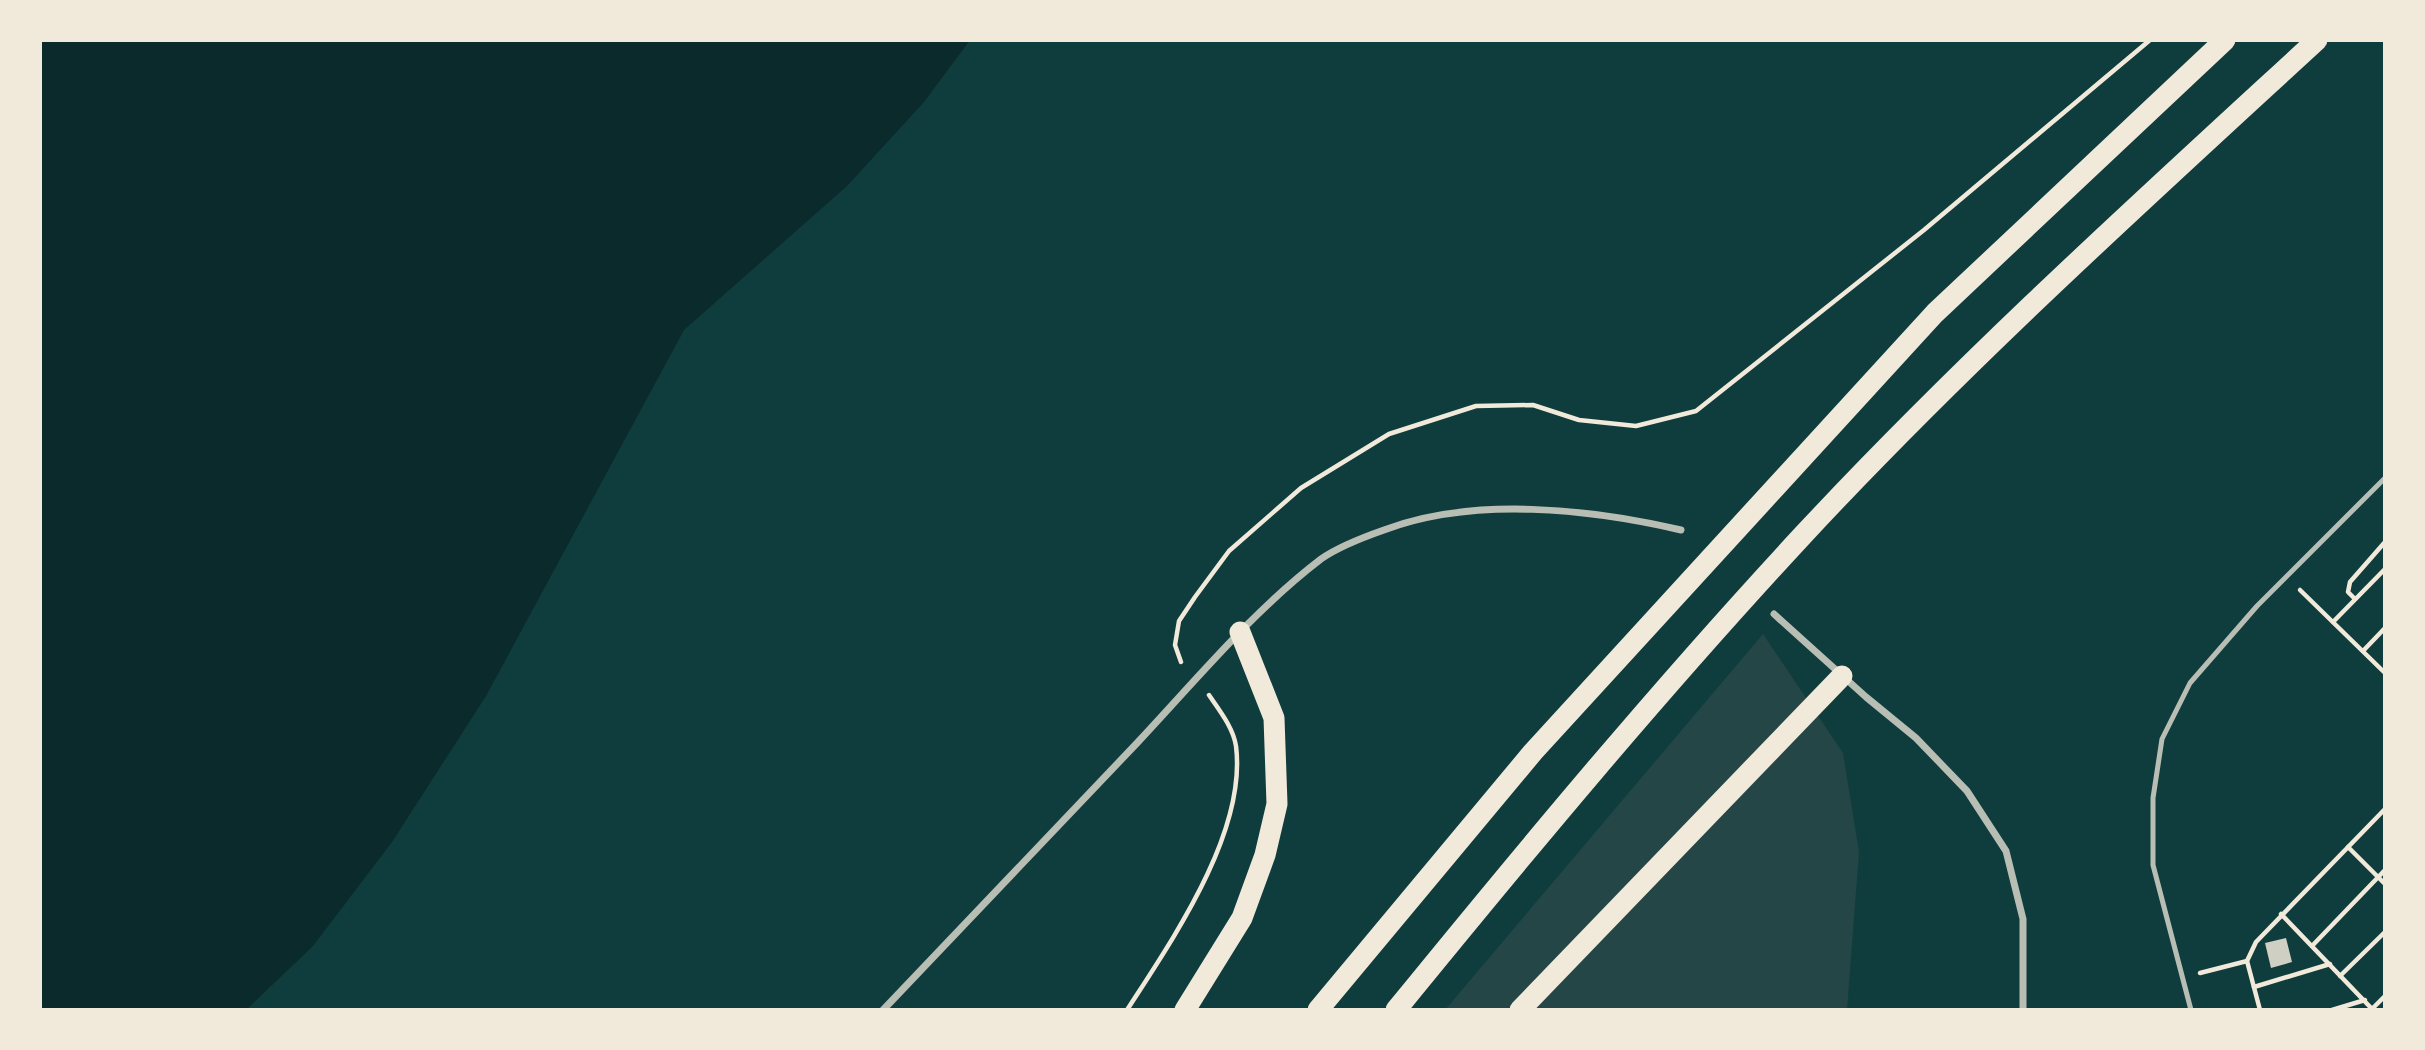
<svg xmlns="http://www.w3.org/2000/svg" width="2425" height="1050" viewBox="0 0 2425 1050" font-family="Commissioner,sans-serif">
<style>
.green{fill:#244646}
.water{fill:#0a2a2b}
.building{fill:#cfcfc3}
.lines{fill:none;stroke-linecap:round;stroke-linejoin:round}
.path{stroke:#f1e9da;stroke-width:4.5}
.service{stroke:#b8beb3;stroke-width:5}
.minor{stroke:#b8beb3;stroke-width:7}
.motorway{stroke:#f1e9da;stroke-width:21}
</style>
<rect width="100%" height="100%" fill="#0f3d3e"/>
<path class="green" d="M1763,634L1843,753L1859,852L1847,1010H1445Z"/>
<path class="water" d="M40,40H970L924,102L847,186L684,330L486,696L392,842L313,946L246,1010H40Z"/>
<path class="building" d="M2286,938L2292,962L2271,968L2265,943Z"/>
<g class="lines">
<g class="path">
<path d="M2300,590L2385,673"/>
<path d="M2355,599L2348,592L2350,582L2385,542"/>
<path d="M2333,622L2385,569"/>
<path d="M2363,651L2385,628"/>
<path d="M1181,662L1175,645L1179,621L1195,597L1229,551L1301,488L1389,434L1476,406L1533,405L1579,420L1636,426L1696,411L1924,230L2150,40"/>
<path d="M2348,847L2385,884"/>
<path d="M2281,914L2373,1010"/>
<path d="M2312,946L2385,870"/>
<path d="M2200,973L2247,961"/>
<path d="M2340,976L2385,932"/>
<path d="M2254,987L2330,964"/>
<path d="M2372,1009L2385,996"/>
<path d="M1127,1010C1172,940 1247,833 1236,746C1233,727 1219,710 1209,695"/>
<path d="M2260,1010L2247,961L2256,942L2385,809"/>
<path d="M2332,1010L2365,1000"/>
</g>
<path class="service" d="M2191,1010L2153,865V798L2162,739L2190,683L2257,606L2385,478"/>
<g class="minor">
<path d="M1774,614L1866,697L1916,738L1967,791L2006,851L2023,919V1010"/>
<path d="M883,1010C968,920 1053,831 1138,742C1197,679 1253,611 1321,559C1338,547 1364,537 1384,530C1474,496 1590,509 1681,530"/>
</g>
<g class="motorway">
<path d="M1185,1010L1242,918L1265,855L1277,804L1274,718L1240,632"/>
<path d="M1318,1010L1533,752L1935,313L2225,40"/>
<path d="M1396,1010C1528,848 1661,688 1803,535C1965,361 2142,201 2317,40"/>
<path d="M1520,1010L1842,676"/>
</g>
</g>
<rect width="2425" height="1050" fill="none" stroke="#f1e9da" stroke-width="84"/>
</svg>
